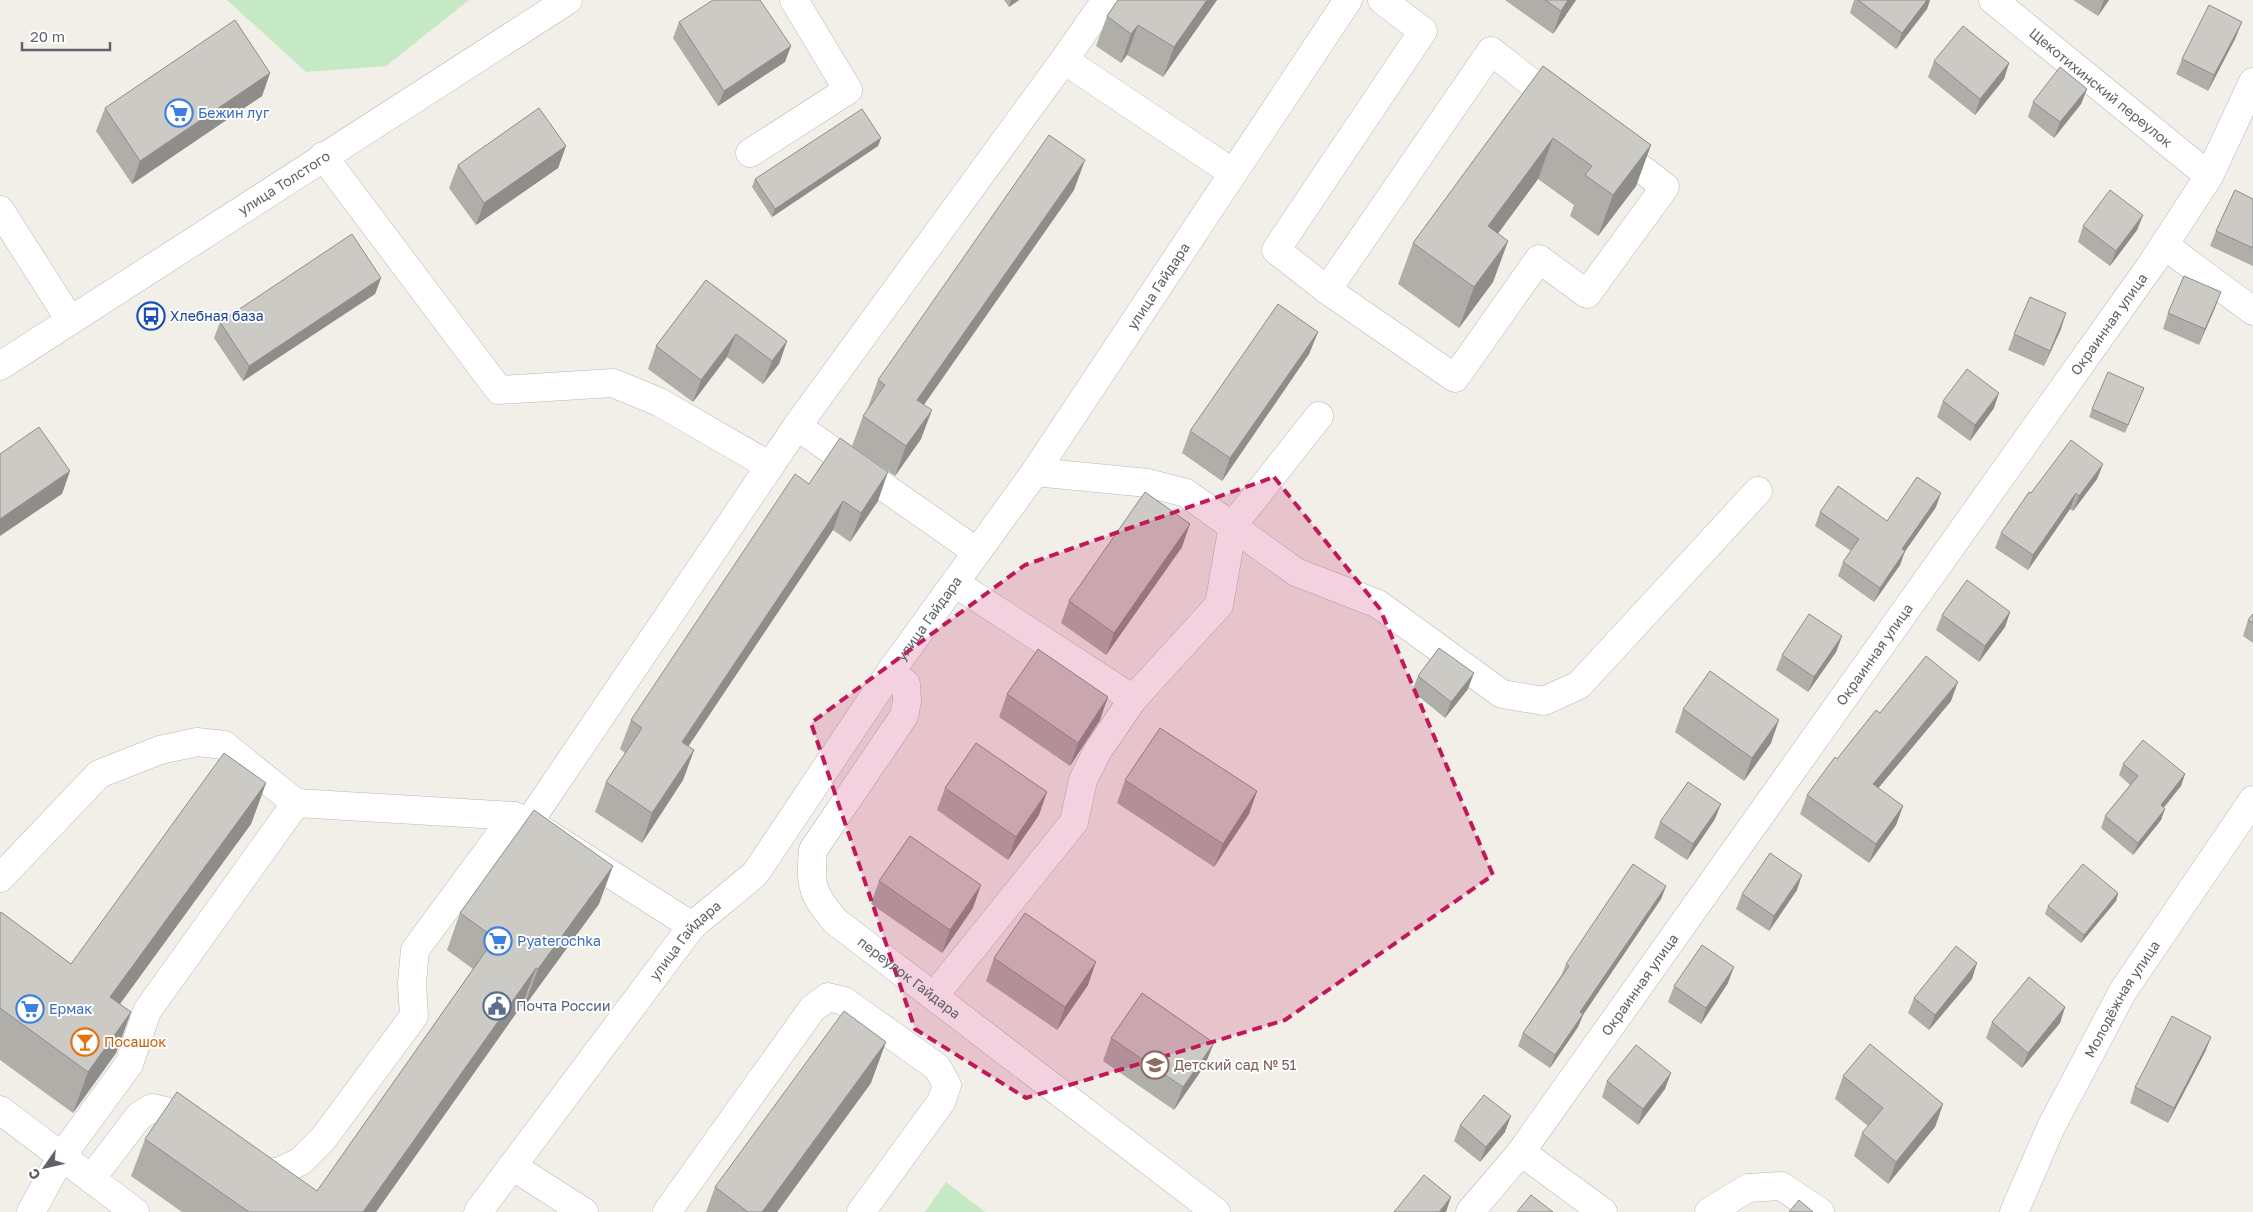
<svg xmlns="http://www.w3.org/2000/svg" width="2253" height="1212" viewBox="0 0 2253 1212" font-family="'Golos Text',sans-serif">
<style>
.green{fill:#c5e8c5}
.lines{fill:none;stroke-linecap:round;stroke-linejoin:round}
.minor-casing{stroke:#b5b8bc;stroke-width:29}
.minor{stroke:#fff;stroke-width:28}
.wall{fill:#afaea9}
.shaded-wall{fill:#8f8d8a}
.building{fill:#cccac5;stroke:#8f8d8a}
.marked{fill:#c2185b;fill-opacity:0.2;stroke:#c2185b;stroke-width:4;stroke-dasharray:10 6;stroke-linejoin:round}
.labels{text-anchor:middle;stroke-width:4;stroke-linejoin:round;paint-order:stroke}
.street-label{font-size:14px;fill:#5f6368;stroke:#fff}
.shop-label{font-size:14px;fill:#366cbe;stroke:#fff;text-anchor:start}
.transit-label{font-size:14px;fill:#164399;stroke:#fff;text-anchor:start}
.service-label{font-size:14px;fill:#4e5e75;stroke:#fff;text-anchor:start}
.food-label{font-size:14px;fill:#c56008;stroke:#fff;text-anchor:start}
.education-label{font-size:14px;fill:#785e54;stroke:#fff;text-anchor:start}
</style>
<rect width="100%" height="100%" fill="#f1efe8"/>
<g class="green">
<path d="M227,0H469L386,66L306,72Z"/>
<path d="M946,1182L985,1212H925Z"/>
</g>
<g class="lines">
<g class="minor-casing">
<g id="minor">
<path d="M1382,0L1423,31L1276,250L1327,290L1455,378L1539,259L1587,294L1665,187L1613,147"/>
<path id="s1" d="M1993,0L2209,176"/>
<path d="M1064,60L1106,0"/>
<path d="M750,153L848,90L794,0"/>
<path d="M323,156L499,390L613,383L659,402L770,466"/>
<path d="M0,210L70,320"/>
<path d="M2164,245L2253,311"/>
<path d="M1327,290L1491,51L1560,105"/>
<path id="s2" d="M0,366L568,0"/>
<path d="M797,426L1064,60L1233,173"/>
<path d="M1035,472L1148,483L1186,493L1296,572L1378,604L1502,694L1544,701L1579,685L1758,491"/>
<path d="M955,583L1133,699"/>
<path id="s3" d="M891,671L906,684L907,701L904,716L813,850C810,887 812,893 835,921L1216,1212"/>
<path d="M529,822L797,426L977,552"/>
<path d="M0,878L99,774L160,750L197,742L224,745L296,803"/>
<path d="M934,996L1074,822L1083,780L1097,752L1133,699L1219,605L1233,525L1319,416"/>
<path d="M0,1110L135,1212"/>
<path d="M1521,1152L1603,1212"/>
<path d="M250,1166L258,1171L279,1172L301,1161L323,1139L414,1016L412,983L415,950L514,816"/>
<path d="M512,1166L584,1212"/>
<path d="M91,1179L139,1116L152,1108L165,1111L197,1131"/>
<path d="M31,1212L61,1157L129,1064L147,1011L296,803L514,816L529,822L692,926"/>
<path id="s4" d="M478,1212L692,926L755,874L891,671L1035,472L1348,0"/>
<path d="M667,1212L812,1009L828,997L844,1001L937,1067L947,1085L941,1102L861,1212"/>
<path id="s5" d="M1470,1212L1521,1152L2151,265L2209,176L2253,82"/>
<path d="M1709,1212L1748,1188L1781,1186L1820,1212"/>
<path id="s6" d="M2014,1212L2051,1127L2123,991L2253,800"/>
</g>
</g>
<use href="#minor" class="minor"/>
</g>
<g class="wall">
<path d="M1004,0H1019L1009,7Z"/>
<path d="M1118,0H1217L1163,77L1127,55L1121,63L1096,46L1107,16Z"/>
<path d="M1505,0H1576L1553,34Z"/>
<path d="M1854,0H1930L1927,9L1896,49L1850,13Z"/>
<path d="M2073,0H2109L2098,16Z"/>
<path d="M679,22L785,62L718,106L673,38Z"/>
<path d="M2236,37L2208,91L2176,74L2182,59Z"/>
<path d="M1934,61L2009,63L2004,79L1975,115L1928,77Z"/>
<path d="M1543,66L1651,145L1636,186L1598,236L1570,216L1574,205L1538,179L1498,234L1508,241L1493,282L1459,328L1398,284L1413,243Z"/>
<path d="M270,73L262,96L132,184L96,131L105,108Z"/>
<path d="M2087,89L2081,104L2054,138L2028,117L2033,102Z"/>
<path d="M881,138L878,146L772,217L752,187L755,179Z"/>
<path d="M566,146L558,168L476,225L449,188L458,165Z"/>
<path d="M1074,190L924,405L921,439L895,476L852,446L863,416L867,410L878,380Z"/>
<path d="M2253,199V266L2210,246L2216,231Z"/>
<path d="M2143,215L2137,230L2110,266L2078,242L2083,226Z"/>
<path d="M381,278L375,294L243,381L214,338L220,322Z"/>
<path d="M706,280L787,341L779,364L763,384L727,357L693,402L648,369L656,346Z"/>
<path d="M2215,308L2199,345L2163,329L2168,313Z"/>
<path d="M2061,329L2044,366L2008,350L2014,334Z"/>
<path d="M1318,332L1309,354L1222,481L1182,453L1190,431Z"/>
<path d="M2144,388L2125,433L2089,417L2092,409Z"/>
<path d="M1943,401L1994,408L1970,441L1937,417Z"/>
<path d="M2103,464L2097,479L2073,511L2070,509L2028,570L1995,548L2001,533L2031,493Z"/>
<path d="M809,484L878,501L850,542L833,530L688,747L694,750L683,780L642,843L595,812L606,782L625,753L620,749L631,720Z"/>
<path d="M1936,507L1905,551L1900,565L1874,602L1838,576L1843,562L1851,551L1815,526L1820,512L1887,521Z"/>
<path d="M1182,547L1106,655L1061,623L1069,601Z"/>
<path d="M2010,612L2005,627L1979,662L1936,630L1942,615Z"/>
<path d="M2253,614V643L2243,636L2248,620Z"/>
<path d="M1842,636L1836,652L1808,692L1776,670L1782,655Z"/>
<path d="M1418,676L1468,689L1445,718L1412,691Z"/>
<path d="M1007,694L1100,720L1070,766L999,717Z"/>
<path d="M1951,701L1878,788L1903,806L1896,825L1869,863L1800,814L1807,795L1837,759L1880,713Z"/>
<path d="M1683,709L1771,743L1744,781L1675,732Z"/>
<path d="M2123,764L2185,774L2181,786L2164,808L2161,820L2133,855L2101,828L2105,816L2130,785L2119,775Z"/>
<path d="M1125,780L1257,791L1249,814L1214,867L1117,803Z"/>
<path d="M266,783L251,824L120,1004L131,1012L116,1053L73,1113L0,1060V914L71,964Z"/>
<path d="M945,788L1039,815L1008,860L937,810Z"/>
<path d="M1715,819L1687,860L1654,838L1660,822Z"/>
<path d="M879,881L973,908L942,953L871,904Z"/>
<path d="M1666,886L1661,899L1583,1015L1578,1027L1550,1068L1518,1046L1523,1033L1562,974L1566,964Z"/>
<path d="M1797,890L1769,931L1736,909L1742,894Z"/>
<path d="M2118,893L2116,901L2081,943L2045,914L2048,906Z"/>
<path d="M599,904L524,1007L522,1005L376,1212H182L131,1176L145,1139L317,1191L473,969L447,950L460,913Z"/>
<path d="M994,958L1088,985L1057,1030L986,981Z"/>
<path d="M1972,979L1929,1030L1908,1013L1914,998Z"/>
<path d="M1728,983L1701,1024L1668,1002L1674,986Z"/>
<path d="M2065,1007L2060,1023L2022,1068L1986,1038L1992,1022Z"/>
<path d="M2211,1037L2205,1052L2168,1123L2130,1103L2135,1087Z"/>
<path d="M1111,1038L1205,1065L1174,1110L1103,1061Z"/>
<path d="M1843,1076L1943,1104L1935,1127L1888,1184L1854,1156L1862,1133L1868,1126L1835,1099Z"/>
<path d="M1607,1081L1665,1089L1638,1125L1602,1097Z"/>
<path d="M871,1083L777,1212H706L715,1187Z"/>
<path d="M1460,1125L1505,1132L1480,1162L1454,1141Z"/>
</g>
<g class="shaded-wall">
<path d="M1011,0H1019L1009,7Z"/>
<path d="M1207,0H1217L1163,77L1174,47Z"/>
<path d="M1568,0H1576L1553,34L1561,11Z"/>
<path d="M1927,0H1930L1927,9L1896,49L1902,33Z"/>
<path d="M2104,0H2109L2098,16Z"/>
<path d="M2242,22L2236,37L2208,91L2214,75Z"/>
<path d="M1138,25L1127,55L1121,63L1131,34Z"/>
<path d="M791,46L785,62L718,106L724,91Z"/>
<path d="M2009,63L2004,79L1975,115L1980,99Z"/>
<path d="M270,73L262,96L132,184L140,161Z"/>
<path d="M2087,89L2081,104L2054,138L2060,122Z"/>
<path d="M881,138L878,146L772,217L775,209Z"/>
<path d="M1553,138L1538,179L1473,267L1488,226Z"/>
<path d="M1651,145L1636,186L1598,236L1613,195Z"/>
<path d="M566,146L558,168L476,225L484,203Z"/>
<path d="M1085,160L1074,190L906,430L917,400Z"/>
<path d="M2143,215L2137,230L2110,266L2116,251Z"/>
<path d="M1508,241L1493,282L1459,328L1474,287Z"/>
<path d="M381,278L375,294L243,381L249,366Z"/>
<path d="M2221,292L2215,308L2199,345L2205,329Z"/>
<path d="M2066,313L2061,329L2044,366L2050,351Z"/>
<path d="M1318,332L1309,354L1222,481L1230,458Z"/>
<path d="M736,334L727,357L693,402L701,380Z"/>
<path d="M787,341L779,364L763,384L772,361Z"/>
<path d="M1999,393L1994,408L1970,441L1975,425Z"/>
<path d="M932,410L921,439L895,476L906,446Z"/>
<path d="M2103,464L2097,479L2073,511L2079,496Z"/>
<path d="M70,471L62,494L0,536V519Z"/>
<path d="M888,472L878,501L850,542L861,513Z"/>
<path d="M1941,493L1936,507L1897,563L1902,549Z"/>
<path d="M2076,493L2070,509L2028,570L2033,555Z"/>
<path d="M843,501L833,530L671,772L682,742Z"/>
<path d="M1190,524L1182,547L1106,655L1114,633Z"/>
<path d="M1905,551L1900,565L1874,602L1880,588Z"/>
<path d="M2010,612L2005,627L1979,662L1985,646Z"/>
<path d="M1842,636L1836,652L1808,692L1814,677Z"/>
<path d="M1474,673L1468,689L1445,718L1451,702Z"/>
<path d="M1958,682L1951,701L1866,803L1873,784Z"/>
<path d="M1108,697L1100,720L1070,766L1078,743Z"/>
<path d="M1779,720L1771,743L1744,781L1752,758Z"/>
<path d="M694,750L683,780L642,843L652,813Z"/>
<path d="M2185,774L2181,786L2156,816L2161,805Z"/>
<path d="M266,783L251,824L95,1038L110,997Z"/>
<path d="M1257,791L1249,814L1214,867L1223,844Z"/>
<path d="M1047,792L1039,815L1008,860L1016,837Z"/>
<path d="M1721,804L1715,819L1687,860L1693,844Z"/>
<path d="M1903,806L1896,825L1869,863L1876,844Z"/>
<path d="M2165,809L2161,820L2133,855L2138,843Z"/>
<path d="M613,866L599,904L524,1007L538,969Z"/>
<path d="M1802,875L1797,890L1769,931L1774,916Z"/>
<path d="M981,885L973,908L942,953L950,930Z"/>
<path d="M1666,886L1661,899L1583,1015L1578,1027L1550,1068L1555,1055L1580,1012Z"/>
<path d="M2118,893L2116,901L2081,943L2084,935Z"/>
<path d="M1096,962L1088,985L1057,1030L1065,1007Z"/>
<path d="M1977,963L1972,979L1929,1030L1935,1015Z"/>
<path d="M1734,967L1728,983L1701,1024L1706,1008Z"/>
<path d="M536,968L522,1005L376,1212H363Z"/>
<path d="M2065,1007L2060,1023L2022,1068L2028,1053Z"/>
<path d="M131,1012L116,1053L73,1113L88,1072Z"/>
<path d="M2211,1037L2205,1052L2168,1123L2174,1108Z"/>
<path d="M886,1042L871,1083L777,1212H762Z"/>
<path d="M1214,1043L1205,1065L1174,1110L1183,1087Z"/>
<path d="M1671,1073L1665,1089L1638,1125L1643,1109Z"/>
<path d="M1943,1104L1935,1127L1888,1184L1896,1162Z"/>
<path d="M1511,1116L1505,1132L1480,1162L1486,1147Z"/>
<path d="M1451,1197L1446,1212H1439Z"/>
</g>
<g class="building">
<path d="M713,0H760L791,46L724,91L679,22Z"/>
<path d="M1118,0H1207L1174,47L1138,25L1131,34L1107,16Z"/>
<path d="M1545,0H1568L1561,11Z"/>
<path d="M1858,0H1927L1902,33Z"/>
<path d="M2209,5L2242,22L2214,75L2182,59Z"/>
<path d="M235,20L270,73L140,161L105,108Z"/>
<path d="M1963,26L2009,63L1980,99L1934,61Z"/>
<path d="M1543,66L1651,145L1613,195L1585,175L1592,166L1553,138L1488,226L1508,241L1474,287L1413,243Z"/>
<path d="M2060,67L2087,89L2060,122L2033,102Z"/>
<path d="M539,108L566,146L484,203L458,165Z"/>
<path d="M862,109L881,138L775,209L755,179Z"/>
<path d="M1049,135L1085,160L917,400L932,410L906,446L863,416L885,385L878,380Z"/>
<path d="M2110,190L2143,215L2116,251L2083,226Z"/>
<path d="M2235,190L2253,199V248L2216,231Z"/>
<path d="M352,234L381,278L249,366L220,322Z"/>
<path d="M2184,276L2221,292L2205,329L2168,313Z"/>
<path d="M706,280L787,341L772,361L736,334L701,380L656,346Z"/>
<path d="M2030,297L2066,313L2050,351L2014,334Z"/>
<path d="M1278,304L1318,332L1230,458L1190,431Z"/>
<path d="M1967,369L1999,393L1975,425L1943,401Z"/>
<path d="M2108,372L2144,388L2128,425L2092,409Z"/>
<path d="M39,427L70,471L0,519V454Z"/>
<path d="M840,438L888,472L861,513L843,501L682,742L694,750L652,813L606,782L642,728L631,720L795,474L809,484Z"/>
<path d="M2071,440L2103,464L2079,496L2076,493L2033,555L2001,533L2029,492L2031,493Z"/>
<path d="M1917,477L1941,493L1902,549L1905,551L1880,588L1843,562L1859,539L1820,512L1838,486L1887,521Z"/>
<path d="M1145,492L1190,524L1114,633L1069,601Z"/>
<path d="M1967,580L2010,612L1985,646L1942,615Z"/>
<path d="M1809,614L1842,636L1814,677L1782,655Z"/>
<path d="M2253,614V623L2248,620Z"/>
<path d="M1439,648L1474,673L1451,702L1418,676Z"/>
<path d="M1038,649L1108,697L1078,743L1007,694Z"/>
<path d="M1926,656L1958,682L1873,784L1903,806L1876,844L1807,795L1835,757L1837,759L1876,710L1880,713Z"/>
<path d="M1710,671L1779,720L1752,758L1683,709Z"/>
<path d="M1160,728L1257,791L1223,844L1125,780Z"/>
<path d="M2143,740L2185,774L2161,805L2165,809L2138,843L2105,816L2138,776L2123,764Z"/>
<path d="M976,743L1047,792L1016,837L945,788Z"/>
<path d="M224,753L266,783L110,997L131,1012L88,1072L0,1008V914L1,912L71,964Z"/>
<path d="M1688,782L1721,804L1693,844L1660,822Z"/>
<path d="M534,810L613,866L538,969L536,968L363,1212H249L145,1139L177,1092L317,1191L495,938L460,913Z"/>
<path d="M910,836L981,885L950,930L879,881Z"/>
<path d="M1770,853L1802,875L1774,916L1742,894Z"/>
<path d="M1633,864L1666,886L1580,1012L1583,1014L1555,1055L1523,1033L1569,966L1566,964Z"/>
<path d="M2083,864L2118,893L2084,935L2048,906Z"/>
<path d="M1025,913L1096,962L1065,1007L994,958Z"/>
<path d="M1702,945L1734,967L1706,1008L1674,986Z"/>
<path d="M1956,946L1977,963L1935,1015L1914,998Z"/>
<path d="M2029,977L2065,1007L2028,1053L1992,1022Z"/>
<path d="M1142,993L1214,1043L1183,1087L1111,1038Z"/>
<path d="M844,1011L886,1042L762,1212H748L715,1187Z"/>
<path d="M2172,1016L2211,1037L2174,1108L2135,1087Z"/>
<path d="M1870,1044L1943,1104L1896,1162L1862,1133L1883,1108L1843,1076Z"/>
<path d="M1636,1045L1671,1073L1643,1109L1607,1081Z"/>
<path d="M1484,1095L1511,1116L1486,1147L1460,1125Z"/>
<path d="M1424,1175L1451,1197L1439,1212H1394Z"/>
<path d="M1531,1195L1553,1212H1517Z"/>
<path d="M1799,1200L1813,1212H1789Z"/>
</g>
<path class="marked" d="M1274,477L1380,609L1493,875L1285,1020L1026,1098L915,1029L811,723L1025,565Z"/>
<defs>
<g id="supermarket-ring" transform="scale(1.4375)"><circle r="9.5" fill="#fff" stroke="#3f7fe0" stroke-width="1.5"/><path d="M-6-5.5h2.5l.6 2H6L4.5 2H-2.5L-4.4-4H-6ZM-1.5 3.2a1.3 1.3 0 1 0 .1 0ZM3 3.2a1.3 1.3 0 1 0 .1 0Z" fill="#3f7fe0"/></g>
<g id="bus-ring" transform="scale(1.4375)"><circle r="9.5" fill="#fff" stroke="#1a4fb4" stroke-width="1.5"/><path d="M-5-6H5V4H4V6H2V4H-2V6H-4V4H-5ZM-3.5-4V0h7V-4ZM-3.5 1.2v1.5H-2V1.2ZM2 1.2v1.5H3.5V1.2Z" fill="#1a4fb4"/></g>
<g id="civic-ring" transform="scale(1.4375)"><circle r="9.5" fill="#fff" stroke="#5c6f8a" stroke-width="1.5"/><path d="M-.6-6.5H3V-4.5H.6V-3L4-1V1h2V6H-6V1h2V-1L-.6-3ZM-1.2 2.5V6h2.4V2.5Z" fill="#5c6f8a"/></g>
<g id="bar-ring" transform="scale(1.4375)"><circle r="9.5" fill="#fff" stroke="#e8710a" stroke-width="1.5"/><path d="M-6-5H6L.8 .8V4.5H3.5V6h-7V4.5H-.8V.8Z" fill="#e8710a"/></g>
<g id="school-ring" transform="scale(1.4375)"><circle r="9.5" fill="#fff" stroke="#8d6e63" stroke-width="1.5"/><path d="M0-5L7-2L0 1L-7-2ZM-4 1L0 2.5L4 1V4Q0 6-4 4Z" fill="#8d6e63"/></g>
</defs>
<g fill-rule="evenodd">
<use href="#supermarket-ring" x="179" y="113"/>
<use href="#bus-ring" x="151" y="316"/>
<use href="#supermarket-ring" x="498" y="941"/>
<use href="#civic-ring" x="497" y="1006"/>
<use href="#supermarket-ring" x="30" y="1009"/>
<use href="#bar-ring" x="85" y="1042"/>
<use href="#school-ring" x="1155" y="1065"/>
</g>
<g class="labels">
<g class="street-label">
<text dy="5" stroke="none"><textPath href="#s1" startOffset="139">Щекотихинский переулок</textPath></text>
<text dy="5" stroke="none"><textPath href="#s2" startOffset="338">улица Толстого</textPath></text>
<text dy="5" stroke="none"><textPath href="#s4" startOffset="1152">улица Гайдара</textPath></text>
<text dy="5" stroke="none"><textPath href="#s5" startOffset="1094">Окраинная улица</textPath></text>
<text dy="5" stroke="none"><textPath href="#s4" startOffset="748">улица Гайдара</textPath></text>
<text dy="5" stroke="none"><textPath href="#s5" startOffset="689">Окраинная улица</textPath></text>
<text dy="5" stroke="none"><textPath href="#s4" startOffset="342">улица Гайдара</textPath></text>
<text dy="5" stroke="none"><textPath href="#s3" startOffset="385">переулок Гайдара</textPath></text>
<text dy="5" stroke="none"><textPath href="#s5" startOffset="284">Окраинная улица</textPath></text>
<text dy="5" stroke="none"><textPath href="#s6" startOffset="239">Молодёжная улица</textPath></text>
</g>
<g class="shop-label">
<text x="198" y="118">Бежин луг</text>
<text x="517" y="946">Pyaterochka</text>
<text x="49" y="1014">Ермак</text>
</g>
<g class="transit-label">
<text x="170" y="321">Хлебная база</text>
</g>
<g class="service-label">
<text x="516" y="1011">Почта России</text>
</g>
<g class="food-label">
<text x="104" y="1047">Посашок</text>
</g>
<g class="education-label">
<text x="1174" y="1070">Детский сад № 51</text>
</g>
</g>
<g transform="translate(45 1167) rotate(236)" stroke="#ffffff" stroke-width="4" paint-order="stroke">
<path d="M0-4L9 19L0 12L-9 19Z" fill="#5f6368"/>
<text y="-8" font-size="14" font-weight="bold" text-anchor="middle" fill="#5f6368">С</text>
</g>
<path d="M22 42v8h88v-8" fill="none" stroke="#5f6368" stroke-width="2.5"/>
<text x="30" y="42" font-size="15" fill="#5f6368" stroke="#ffffff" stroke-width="4" paint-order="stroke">20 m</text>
</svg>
